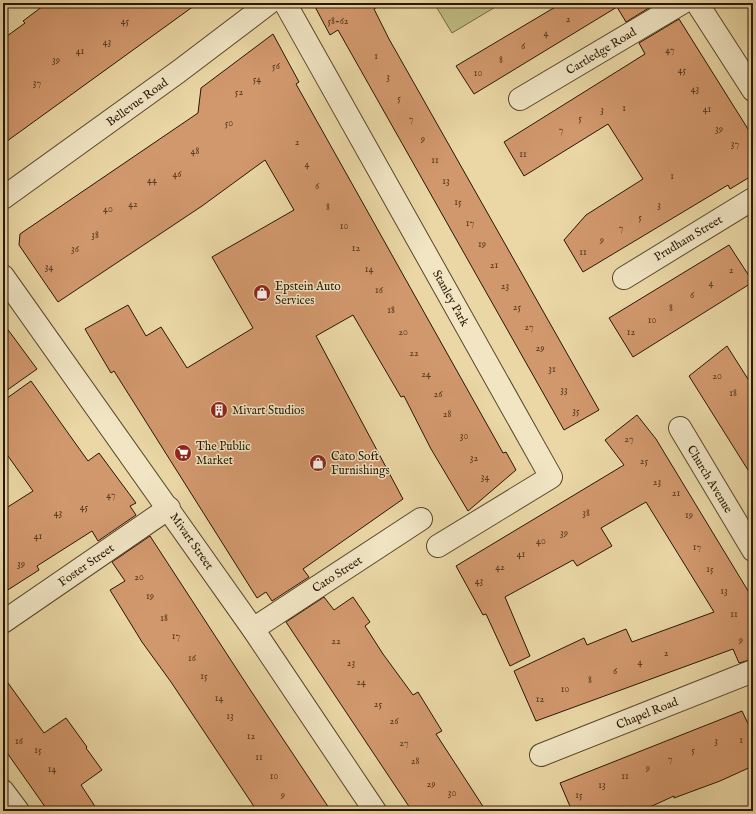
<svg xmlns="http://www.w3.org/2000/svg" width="756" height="814" viewBox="0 0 756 814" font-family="'IM FELL English',serif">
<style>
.green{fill:#bfbc81;stroke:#746942}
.building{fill:#d2986d;stroke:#281602}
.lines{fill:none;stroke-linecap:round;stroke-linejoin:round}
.street-casing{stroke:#58462b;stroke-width:24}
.street{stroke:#f1e5c4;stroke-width:22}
.labels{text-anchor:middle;stroke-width:3;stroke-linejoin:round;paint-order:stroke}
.number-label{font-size:10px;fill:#52361d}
.street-label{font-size:12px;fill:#281602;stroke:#f1e5c4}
.poi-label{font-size:12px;fill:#281602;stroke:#f1e5c4;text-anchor:start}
</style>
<rect width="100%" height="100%" fill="#ead7a5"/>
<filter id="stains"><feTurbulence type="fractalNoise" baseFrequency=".005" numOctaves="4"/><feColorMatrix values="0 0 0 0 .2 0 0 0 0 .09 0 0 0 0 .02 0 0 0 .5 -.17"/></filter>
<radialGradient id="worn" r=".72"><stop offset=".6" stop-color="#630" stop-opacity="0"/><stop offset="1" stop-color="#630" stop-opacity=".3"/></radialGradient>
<path class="green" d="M434,3H502L452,33Z"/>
<g class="building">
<path d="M47,3H198L3,144V39L25,23L23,21Z"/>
<path d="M313,3H383L374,9L389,39L599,410L564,430L338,30L330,35Z"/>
<path d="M562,3H657L626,22L617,7L474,94L456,66Z"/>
<path d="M679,19L753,137V175L730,189L728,185L583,272L564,240L586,215L643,179L608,124L524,176L504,142L645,54L639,43Z"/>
<path d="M273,34L299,82L296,84L337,157L503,453L506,452L516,470L468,511L431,449L404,396L401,397L353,315L316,336L403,499L303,569L309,577L272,601L266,592L257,598L114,371L111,373L85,329L128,305L146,336L161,327L187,368L253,328L212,257L294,210L265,160L202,206L58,302L19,245L20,234L198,113L201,88Z"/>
<path d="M729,245L753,282L633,357L609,318Z"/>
<path d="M3,323L37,369L3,393Z"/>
<path d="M727,346L753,387V478L689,376Z"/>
<path d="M31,381L88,461L99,453L136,503L130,506L136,515L98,541L92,531L37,566L39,570L3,593V510L33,491L3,449V401Z"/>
<path d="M637,415L656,439L753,599V659L739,663L733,649L536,721L514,671L584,638L587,645L626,629L632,642L714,612L646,502L601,528L612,546L577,566L573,560L505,597L530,656L510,666L486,614L483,615L456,566L624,465L605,440Z"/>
<path d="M150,536L249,688L331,811H257L171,682L142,642L110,590L125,581L112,562Z"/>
<path d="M324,597L334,610L353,597L370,622L365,626L383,654L413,695L418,692L442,731L436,734L486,811H412L286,622Z"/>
<path d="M3,676L44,733L66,718L87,747L86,748L102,770L81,785L98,811H48L3,747Z"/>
<path d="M742,711L753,734V766L720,781L674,798V796L641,811H572L560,783Z"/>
</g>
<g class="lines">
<g class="street-casing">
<g id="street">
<path d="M285,3L551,477L438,546"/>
<path d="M697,3L753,90"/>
<path d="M520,99L682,3"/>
<path d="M3,198L178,72L269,3"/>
<path d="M3,276L253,629L375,811"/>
<path d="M624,278L753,199"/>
<path d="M680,428L753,550"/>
<path d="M3,622L169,508"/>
<path d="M253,629L421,519"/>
<path d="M541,755L753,671"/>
<path d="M3,791L18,811"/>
</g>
</g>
<use href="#street" class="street"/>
</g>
<defs>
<g id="shop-disc" transform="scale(0.9)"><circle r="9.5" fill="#8f2418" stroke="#f1e5c4"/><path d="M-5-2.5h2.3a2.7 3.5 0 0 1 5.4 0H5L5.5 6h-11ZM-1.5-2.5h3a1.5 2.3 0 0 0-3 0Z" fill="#fff"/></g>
<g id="building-disc" transform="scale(0.9)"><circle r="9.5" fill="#8f2418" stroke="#f1e5c4"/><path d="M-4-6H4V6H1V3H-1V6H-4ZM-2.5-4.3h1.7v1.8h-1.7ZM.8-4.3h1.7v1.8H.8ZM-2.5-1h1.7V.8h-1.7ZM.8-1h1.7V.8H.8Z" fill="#fff"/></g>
<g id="supermarket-disc" transform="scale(0.9)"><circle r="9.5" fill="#8f2418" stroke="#f1e5c4"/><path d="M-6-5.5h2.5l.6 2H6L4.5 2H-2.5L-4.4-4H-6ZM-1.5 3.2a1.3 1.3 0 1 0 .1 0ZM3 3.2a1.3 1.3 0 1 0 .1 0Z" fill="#fff"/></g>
</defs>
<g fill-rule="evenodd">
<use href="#shop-disc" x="262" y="293"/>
<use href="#building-disc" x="219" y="410"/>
<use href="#supermarket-disc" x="183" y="453"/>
<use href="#shop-disc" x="318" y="463"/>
</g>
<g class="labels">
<g class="number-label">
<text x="568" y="22">2</text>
<text x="125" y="24">45</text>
<text x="338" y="24">58-62</text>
<text x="546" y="36">4</text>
<text x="107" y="45">43</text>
<text x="523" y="49">6</text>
<text x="670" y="53">47</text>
<text x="80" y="54">41</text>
<text x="376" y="59">1</text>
<text x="56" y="63">39</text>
<text x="501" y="63">8</text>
<text x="276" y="69">56</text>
<text x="682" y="73">45</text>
<text x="478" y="76">10</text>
<text x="388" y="80">3</text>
<text x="257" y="82">54</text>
<text x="37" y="86">37</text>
<text x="695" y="92">43</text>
<text x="239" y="95">52</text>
<text x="399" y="101">5</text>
<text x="624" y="111">1</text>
<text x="707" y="112">41</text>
<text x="602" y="113">3</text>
<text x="580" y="121">5</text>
<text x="411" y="122">7</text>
<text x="229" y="126">50</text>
<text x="719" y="132">39</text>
<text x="561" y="133">7</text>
<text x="423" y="142">9</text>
<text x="297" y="145">2</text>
<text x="735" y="147">37</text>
<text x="195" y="154">48</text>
<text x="523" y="157">11</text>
<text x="435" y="163">11</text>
<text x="307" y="167">4</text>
<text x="177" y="177">46</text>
<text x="672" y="179">1</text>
<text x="152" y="183">44</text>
<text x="446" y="184">13</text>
<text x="317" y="189">6</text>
<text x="458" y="205">15</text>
<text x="133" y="207">42</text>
<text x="659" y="208">3</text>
<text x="328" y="210">8</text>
<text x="108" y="212">40</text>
<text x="640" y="220">5</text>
<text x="470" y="226">17</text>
<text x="344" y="229">10</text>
<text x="621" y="231">7</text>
<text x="95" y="238">38</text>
<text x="602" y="243">9</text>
<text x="482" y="247">19</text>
<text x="356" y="251">12</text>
<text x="75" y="252">36</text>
<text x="583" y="255">11</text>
<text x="494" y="268">21</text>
<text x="49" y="270">34</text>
<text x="369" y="272">14</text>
<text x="731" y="273">2</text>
<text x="711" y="286">4</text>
<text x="505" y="289">23</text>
<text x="379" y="293">16</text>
<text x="692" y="298">6</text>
<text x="517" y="310">25</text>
<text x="671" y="311">8</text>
<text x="391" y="313">18</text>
<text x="652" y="323">10</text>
<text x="529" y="330">27</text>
<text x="403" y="335">20</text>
<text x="631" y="335">12</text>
<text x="540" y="351">29</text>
<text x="414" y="356">22</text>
<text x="552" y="372">31</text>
<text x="426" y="377">24</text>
<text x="717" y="379">20</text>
<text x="564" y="393">33</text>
<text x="733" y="396">18</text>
<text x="438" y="397">26</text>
<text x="576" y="414">35</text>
<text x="447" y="417">28</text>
<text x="464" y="439">30</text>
<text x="629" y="442">27</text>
<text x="474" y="461">32</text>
<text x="644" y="464">25</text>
<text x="485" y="480">34</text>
<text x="657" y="485">23</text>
<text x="676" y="496">21</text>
<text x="111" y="498">47</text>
<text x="84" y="510">45</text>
<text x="58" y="516">43</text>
<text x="586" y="516">38</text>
<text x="689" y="518">19</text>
<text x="564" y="536">39</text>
<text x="38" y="539">41</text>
<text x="541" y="544">40</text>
<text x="697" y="550">17</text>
<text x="521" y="557">41</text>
<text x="21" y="567">39</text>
<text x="500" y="570">42</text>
<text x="710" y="572">15</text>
<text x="139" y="580">20</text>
<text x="479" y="584">43</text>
<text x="724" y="594">13</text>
<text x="150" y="599">19</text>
<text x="734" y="617">11</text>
<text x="164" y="621">18</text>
<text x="176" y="639">17</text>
<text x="741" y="643">9</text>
<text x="336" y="644">22</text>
<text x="666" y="656">2</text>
<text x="192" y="661">16</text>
<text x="640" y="665">4</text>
<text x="351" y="666">23</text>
<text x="615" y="674">6</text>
<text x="204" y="679">15</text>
<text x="590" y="683">8</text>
<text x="361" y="685">24</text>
<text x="565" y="692">10</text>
<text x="219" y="701">14</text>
<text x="540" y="702">12</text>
<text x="378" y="707">25</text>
<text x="230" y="719">13</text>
<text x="394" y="724">26</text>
<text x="251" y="739">12</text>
<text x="741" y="743">1</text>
<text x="19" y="744">16</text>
<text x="716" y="744">3</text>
<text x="404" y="746">27</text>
<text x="38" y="753">15</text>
<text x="693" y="753">5</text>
<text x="259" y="760">11</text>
<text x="670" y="762">7</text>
<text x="415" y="764">28</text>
<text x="648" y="771">9</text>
<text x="52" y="772">14</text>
<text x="274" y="779">10</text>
<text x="625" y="779">11</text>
<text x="431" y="787">29</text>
<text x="602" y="788">13</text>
<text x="452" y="796">30</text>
<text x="283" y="798">9</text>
<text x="579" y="798">15</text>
</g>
<g class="street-label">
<text transform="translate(601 51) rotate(-31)" y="4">Cartledge Road</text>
<text transform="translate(137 102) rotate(-36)" y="4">Bellevue Road</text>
<text transform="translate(688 238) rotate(-31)" y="4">Prudham Street</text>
<text transform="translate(451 298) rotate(61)" y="4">Stanley Park</text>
<text transform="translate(710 479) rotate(59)" y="4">Church Avenue</text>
<text transform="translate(192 541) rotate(55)" y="4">Mivart Street</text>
<text transform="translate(86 565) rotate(-35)" y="4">Foster Street</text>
<text transform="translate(337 574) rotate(-33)" y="4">Cato Street</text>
<text transform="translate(647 713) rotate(-22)" y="4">Chapel Road</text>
</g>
<g class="poi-label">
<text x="275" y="290">Epstein Auto<tspan x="275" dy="14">Services</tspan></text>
<text x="232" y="414">Mivart Studios</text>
<text x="196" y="450">The Public<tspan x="196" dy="14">Market</tspan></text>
<text x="331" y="460">Cato Soft<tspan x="331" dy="14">Furnishings</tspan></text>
</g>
</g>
<rect width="756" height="814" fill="none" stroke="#ead7a5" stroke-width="16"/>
<rect x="4" y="4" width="748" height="806" fill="none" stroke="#281602" stroke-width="2"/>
<rect x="8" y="8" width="740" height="798" fill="none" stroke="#281602"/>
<rect width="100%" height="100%" filter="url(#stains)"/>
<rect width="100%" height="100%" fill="url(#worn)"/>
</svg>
